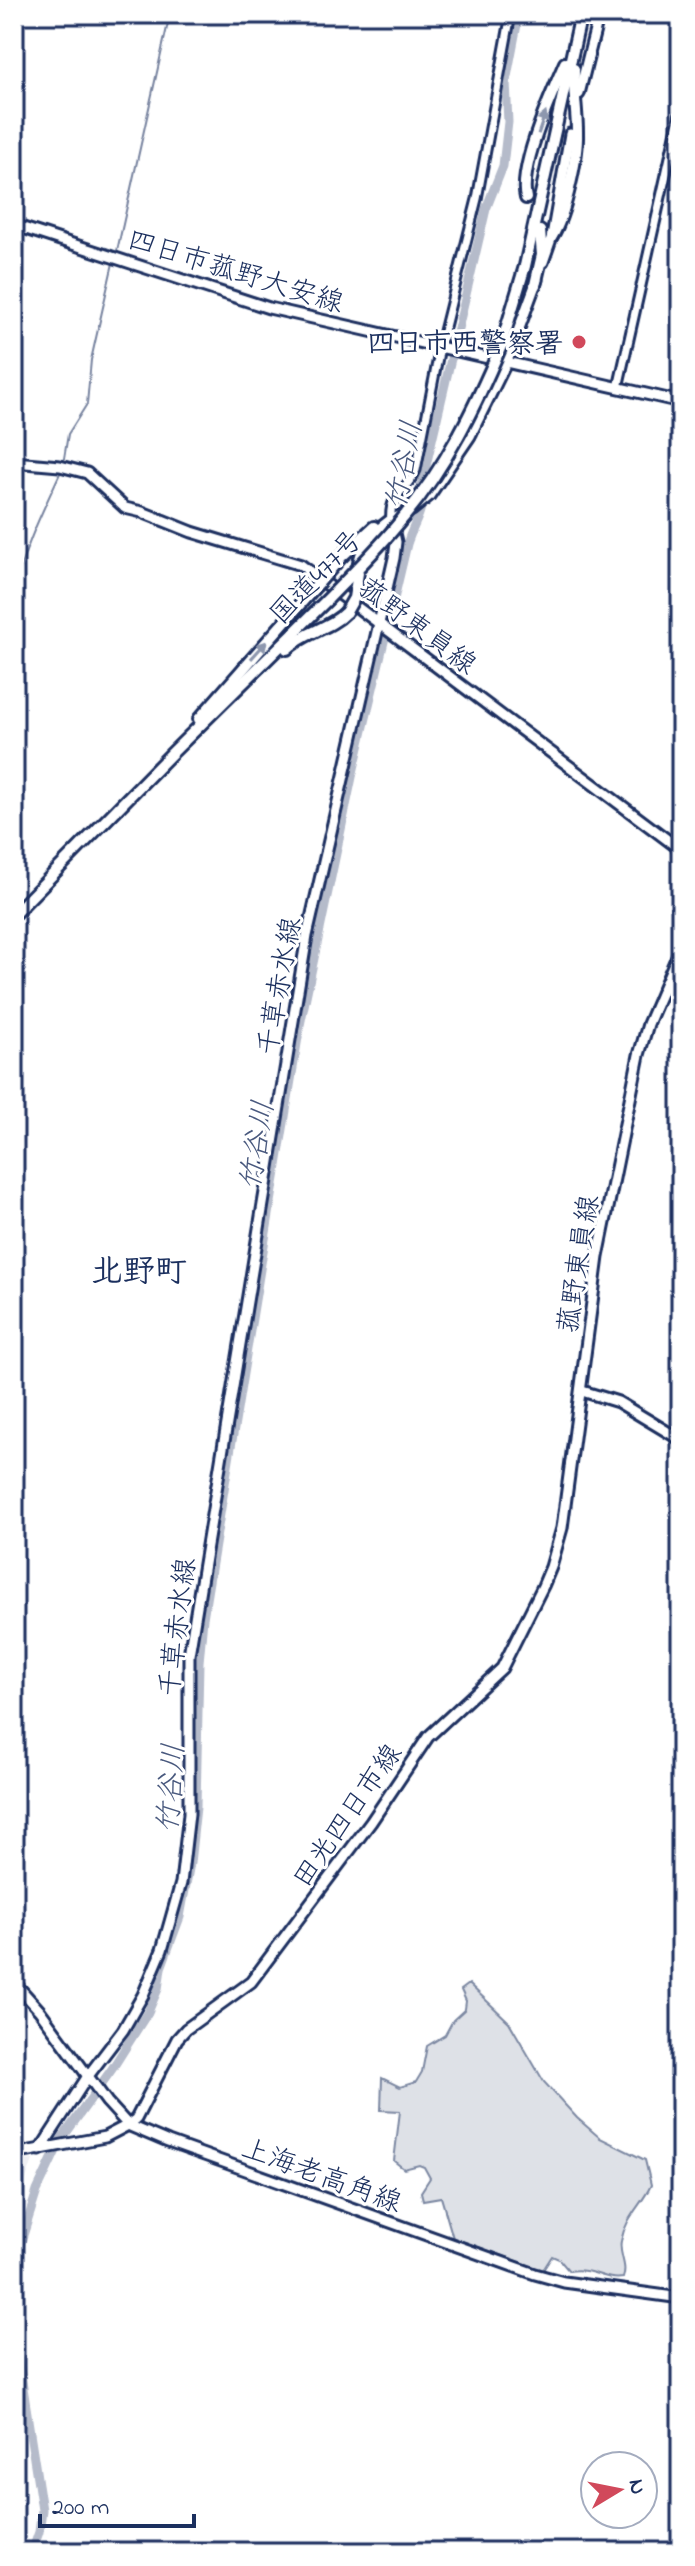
<svg xmlns="http://www.w3.org/2000/svg" width="695" height="2566" viewBox="0 0 695 2566" font-family="'Indie Flower','Klee One',sans-serif">
<style>
.built{fill:#eff0f4}
.green{fill:#dee1e7;stroke:#7c88a2;stroke-width:2}
.lines{fill:none;stroke-linecap:round;stroke-linejoin:round}
.stream{stroke:#77839f;stroke-width:2}
.river{stroke:#b5bbca;stroke-width:9}
.minor-casing{stroke:#1b2f5e;stroke-width:13}
.major-casing{stroke:#1b2f5e;stroke-width:15}
.highway-casing{stroke:#1b2f5e;stroke-width:16}
.minor{stroke:#fff;stroke-width:7}
.major{stroke:#fff;stroke-width:9}
.highway{stroke:#fff;stroke-width:10}
.highway-bridge-casing{stroke:#1b2f5e;stroke-width:16;stroke-linecap:butt}
.highway-bridge{stroke:#fff;stroke-width:10}
.oneway{fill:#8d97ae}
.poi-dot{fill:#d1495b;stroke:#fff;stroke-width:3}
.labels{text-anchor:middle;stroke-width:6;stroke-linejoin:round;paint-order:stroke}
.street-label{font-size:28px;fill:#1b2f5e;stroke:#fff}
.poi-label{font-size:28px;font-weight:bold;fill:#1b2f5e;stroke:#fff;text-anchor:end}
.water-label{font-size:30px;font-style:italic;fill:#49597e;stroke:#fff}
.quarter-label{font-size:32px;font-weight:bold;fill:#1b2f5e;stroke:#fff}
</style>
<rect width="100%" height="100%" fill="#fff"/>
<filter id="ink" filterUnits="userSpaceOnUse"><feTurbulence type="fractalNoise" baseFrequency=".0125" numOctaves="2"/><feDisplacementMap in="SourceGraphic" scale="16" xChannelSelector="R" yChannelSelector="G"/><feConvolveMatrix kernelMatrix="1 2 1 2 8 2 1 2 1" color-interpolation-filters="sRGB"/></filter>
<g filter="url(#ink)">
<path class="built" d="M33,2160L14,2215V2216V2161Z"/>
<path class="green" d="M469,1984L509,2022L544,2082L577,2118L600,2138L645,2160L651,2185C642,2205 626,2216 621,2241C618,2253 628,2265 623,2278C603,2281 593,2267 569,2271L559,2259L552,2256L543,2270L453,2238L441,2197L423,2200L421,2192L430,2178L424,2167L419,2165L404,2169L394,2161L400,2111L381,2110L382,2078L400,2087L416,2082L422,2072L427,2046L445,2035L453,2020L465,2009L466,2001L461,1990Z"/>
<g class="lines">
<g class="stream">
<path d="M117,251L170,14"/>
<path d="M63,465L68,434L87,404L91,360L113,263"/>
<path d="M14,592C23,550 43,510 61,471"/>
</g>
<g class="river">
<path d="M14,2264L37,2191L61,2140L112,2069L148,2012L158,1989L161,1968L180,1917L190,1863L196,1807L199,1662L203,1618L300,1025L352,777L407,544C414,521 425,513 421,487L486,209L503,166L508,122L506,82L519,14"/>
<path d="M14,2330L42,2510L39,2532L32,2552"/>
</g>
<g class="minor-casing">
<g id="minor">
<path d="M618,388L681,108"/>
<path d="M391,520C388,493 408,491 416,470L440,347L477,199L511,14"/>
</g>
</g>
<g class="major-casing">
<g id="major">
<path d="M579,94L599,14"/>
<path d="M14,225L269,308L681,402"/>
<path d="M543,262L552,236L570,134"/>
<path d="M14,462L60,466L87,473L125,508L142,512L192,532L301,565L681,850"/>
<path d="M582,1391L618,1402L681,1440"/>
<path d="M14,1982L40,2011L107,2102L128,2125L168,2142L535,2274L564,2282L681,2298"/>
<path d="M40,2150L88,2076L123,2030L143,1995L162,1950L181,1883L189,1814V1655L307,936L394,558L396,542L391,520L412,510L429,496L470,436L507,361L537,280"/>
<path d="M14,2154L105,2137L128,2125L136,2119L177,2039L186,2029L251,1982L371,1822L428,1737L502,1668L543,1586L551,1567L562,1528L598,1257L639,1055L648,1024L681,947"/>
</g>
</g>
<g class="highway-casing">
<g id="highway">
<path d="M526,198C518,168 552,93 565,63"/>
<path d="M552,236C565,215 578,157 577,132C577,111 573,91 574,69"/>
<path d="M535,285L542,255L540,231"/>
<path d="M501,346L525,266L581,14"/>
<path d="M342,556L374,527"/>
<path d="M358,569C361,545 372,534 391,520"/>
<path d="M287,649C304,632 330,629 346,612"/>
<path d="M199,719L315,587"/>
<path d="M14,914L173,752L327,600"/>
</g>
</g>
<use href="#minor" class="minor"/>
<use href="#major" class="major"/>
<use href="#highway" class="highway"/>
<g class="highway-bridge-casing">
<g id="highway-bridge">
<path d="M315,587L342,556"/>
<path d="M327,600C353,573 380,547 403,518C446,467 475,407 501,346"/>
<path d="M346,612L354,598L358,573"/>
</g>
</g>
<use href="#highway-bridge" class="highway-bridge"/>
</g>
<defs><path id="oneway-solid" d="M-6-.8H1V-3.2L6.5 0L1 3.2V.8H-6Z" transform="scale(2)"/></defs>
<g class="oneway">
<use href="#oneway-solid" transform="translate(542 123) rotate(-71)"/>
<use href="#oneway-solid" transform="translate(259 650) rotate(-48)"/>
</g>
</g>
<circle class="poi-dot" cx="579" cy="342" r="8"/>
<g class="labels">
<g class="street-label">
<text transform="translate(236 270) rotate(17)" y="10">四日市菰野大安線</text>
<text transform="translate(315 576) rotate(-46)" y="10">国道477号</text>
<text transform="translate(418 625) rotate(37)" y="10">菰野東員線</text>
<text transform="translate(278 986) rotate(-80)" y="10">千草赤水線</text>
<text transform="translate(577 1264) rotate(-81)" y="10">菰野東員線</text>
<text transform="translate(176 1627) rotate(-83)" y="10">千草赤水線</text>
<text transform="translate(346 1815) rotate(-55)" y="10">田光四日市線</text>
<text transform="translate(322 2174) rotate(20)" y="10">上海老高角線</text>
</g>
<g class="poi-label">
<text x="563" y="352">四日市西警察署</text>
</g>
<g class="water-label">
<text transform="translate(403 465) rotate(-79)" y="10">竹谷川</text>
<text transform="translate(256 1145) rotate(-81)" y="10">竹谷川</text>
<text transform="translate(170 1788) rotate(-86)" y="10">竹谷川</text>
</g>
<g class="quarter-label">
<text x="139" y="1281">北野町</text>
</g>
</g>
<rect width="695" height="2566" fill="none" stroke="#fff" stroke-width="48"/>
<rect x="24" y="24" width="647" height="2518" fill="none" stroke="#1b2f5e" stroke-width="3" filter="url(#ink)"/>
<g transform="translate(619 2490) rotate(80)"><circle r="38" fill="#ffffff" stroke="#a4acbf" stroke-width="2"/>
<path d="M0-6L14 30L0 20L-14 30Z" fill="#d1495b"/>
<text y="-12" font-size="22" font-weight="bold" text-anchor="middle" fill="#1b2f5e">N</text>
</g>
<path d="M40 2514v12h154v-12" fill="none" stroke="#1b2f5e" stroke-width="4"/>
<text x="52" y="2514" font-size="24" fill="#1b2f5e" stroke="#ffffff" stroke-width="6" paint-order="stroke">200 m</text>
</svg>
